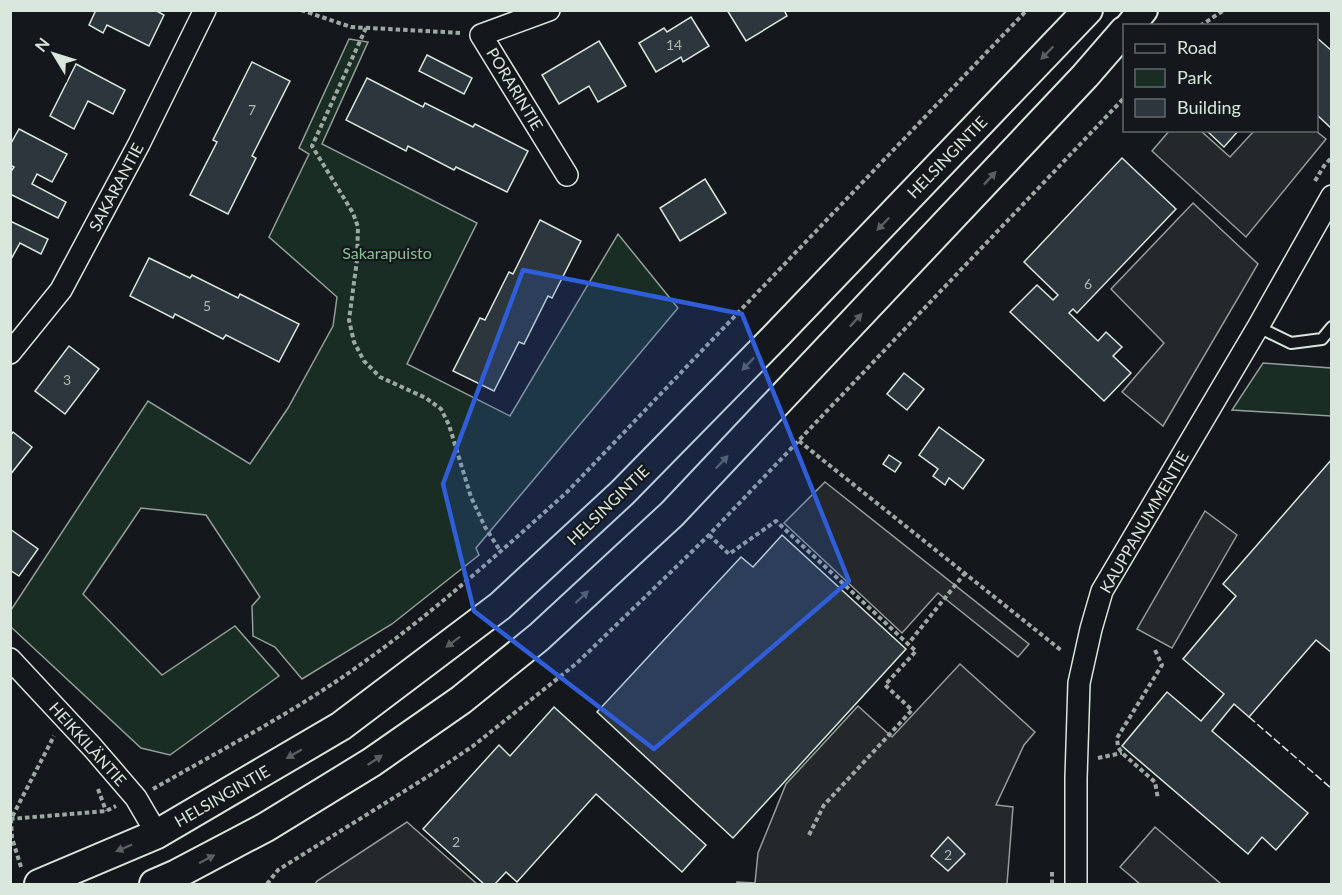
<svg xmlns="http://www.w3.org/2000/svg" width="1342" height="895" viewBox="0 0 1342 895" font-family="Lato,sans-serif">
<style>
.green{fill:#1a2d24;stroke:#939e99;stroke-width:1.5}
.parking{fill:#24282b;stroke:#939e99;stroke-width:1.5}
.building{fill:#2c363c;stroke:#d8e6dc;stroke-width:1.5}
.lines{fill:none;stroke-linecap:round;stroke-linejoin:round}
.lane-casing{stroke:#d8e6dc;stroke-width:14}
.street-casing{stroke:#d8e6dc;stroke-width:24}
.secondary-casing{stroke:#d8e6dc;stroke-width:32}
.path{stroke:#9da8a2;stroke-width:4;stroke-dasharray:4.5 3;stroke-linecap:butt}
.lane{stroke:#14181c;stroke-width:10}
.street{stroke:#14181c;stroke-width:21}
.secondary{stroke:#14181c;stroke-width:28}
.fence{stroke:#d8e6dc;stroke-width:1.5;stroke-dasharray:8 3;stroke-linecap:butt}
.oneway{fill:#59605f}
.marked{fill:#305dd8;fill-opacity:0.2;stroke:#305dd8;stroke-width:4.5;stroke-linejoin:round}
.labels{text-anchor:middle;stroke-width:4.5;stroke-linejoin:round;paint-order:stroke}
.number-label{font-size:14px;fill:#adbab4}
.street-label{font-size:16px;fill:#d8e6dc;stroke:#14181c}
.park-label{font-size:16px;fill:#8ac095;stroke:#14181c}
</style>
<rect width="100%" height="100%" fill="#14181c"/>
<g class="green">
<path d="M349,39L368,42L322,144L477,223L407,364L510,416L618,234L678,308L476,548L479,555L392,624L302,679L275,647L253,636L252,606L260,597L206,515L141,508L83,594L162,675L235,626L279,676L170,755L141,748L11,627V610L148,401L250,464L288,408L333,326L337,297L269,237L309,154L299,148Z"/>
<path d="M1263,363L1331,368V416L1232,410Z"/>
</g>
<g class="parking">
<path d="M1170,130L1201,131L1230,157L1254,131H1316L1326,139L1246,237L1152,151Z"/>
<path d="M1193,203L1258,264L1163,426L1122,392L1164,343L1111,289Z"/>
<path d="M825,482L1029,644L1018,657L938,593L902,633L784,523Z"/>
<path d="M1205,511L1237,535L1172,648L1137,629Z"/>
<path d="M960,664L1035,732L1024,745L996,805L1013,807L1007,884H737V882L755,883L758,853L786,784L858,706L892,737Z"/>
<path d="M407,822L477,884H315L317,881Z"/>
<path d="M1155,827L1221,884H1140L1120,867Z"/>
</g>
<g class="building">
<path d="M96,10H155L164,15L149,46L107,25L103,33L89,25Z"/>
<path d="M727,10H784L787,16L746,41Z"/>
<path d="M691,17L709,46L683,62L681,57L656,72L639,43L664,28L667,32Z"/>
<path d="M1316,37L1332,51L1331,128L1316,114Z"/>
<path d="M599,41L626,86L598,102L589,86L559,104L542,75Z"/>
<path d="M427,55L472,78L464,94L419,71Z"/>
<path d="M252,62L290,81L252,156L256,158L228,214L190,195L217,142L213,140Z"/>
<path d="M76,64L125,90L113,114L88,101L74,129L50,116Z"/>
<path d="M367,78L423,107L425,103L473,127L475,124L528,151L507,192L456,167L454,170L408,146L406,151L346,120Z"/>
<path d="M19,129L67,154L52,182L37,174L32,184L66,202L58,218L10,194V173L14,167L10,165V145Z"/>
<path d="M1206,130H1239L1224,147Z"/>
<path d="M1122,158L1176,209L1077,313L1073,309L1069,313L1098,341L1106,332L1122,347L1113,356L1131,373L1104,401L1010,312L1037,285L1053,300L1058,295L1024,262Z"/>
<path d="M705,179L726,213L680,241L660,208Z"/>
<path d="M540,220L581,241L552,298L548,296L524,344L519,342L494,391L453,371L480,318L485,320L509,272L513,274Z"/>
<path d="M10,221L48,239L41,254L20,243L10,261Z"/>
<path d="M149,258L190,278L192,275L238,298L240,294L299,324L279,362L226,335L223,339L175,314L173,318L130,296Z"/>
<path d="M69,346L99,369L65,414L35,391Z"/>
<path d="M904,373L924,389L907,410L887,394Z"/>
<path d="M939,427L984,460L963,489L949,478L945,485L933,476L938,469L919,455Z"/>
<path d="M13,432L32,447L10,475V436Z"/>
<path d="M889,455L901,463L895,472L883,464Z"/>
<path d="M1332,459V653L1316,640L1249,717L1234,704L1212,731L1308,813L1276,850L1262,837L1248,854L1122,746L1167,692L1201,721L1224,694L1183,659L1236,596L1223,584Z"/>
<path d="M10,529L38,549L19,576L10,570Z"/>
<path d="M782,535L906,649L733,838L597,712L741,557L753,567Z"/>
<path d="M554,707L706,845L682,872L596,794L517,882L506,872L495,884H484L423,829L499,745L510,756Z"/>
<path d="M948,837L965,854L948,871L931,856Z"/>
</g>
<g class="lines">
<g class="lane-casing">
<path id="lane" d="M1258,327L1291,343L1322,339L1332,327"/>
</g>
<g class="street-casing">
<g id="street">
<path d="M549,10L481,35L567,175"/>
<path d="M10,353L61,290L139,144L205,10"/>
<path d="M10,659L93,748L136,798L157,834"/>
<path d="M1076,884V778L1079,683L1091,629L1102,591L1258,327L1332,196"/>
</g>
</g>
<g class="secondary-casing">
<g id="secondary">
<path d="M1130,26L1143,10"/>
<path d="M39,884L157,834L341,726L500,606L622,493L774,338L1088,10"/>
<path d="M154,884L177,874L266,827L372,762L461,700L539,637L672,514L1085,76L1124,31"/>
</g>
</g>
<g class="path">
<path d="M301,10L351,27L462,33"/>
<path d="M1200,26L1224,10"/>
<path d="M366,28L312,146L353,213L358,227L357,260L349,320L354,342L364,361L380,377L426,398L441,409L449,425L471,497L485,527L501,552"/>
<path d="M1315,181L1324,166L1332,157"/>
<path d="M799,441L1062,651"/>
<path d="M709,535L729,554L776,521L908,644L965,573"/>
<path d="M1155,650L1162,665L1117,738L1118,747L1122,753L1155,782L1158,799"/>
<path d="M1098,758L1122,753"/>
<path d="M98,789L106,811"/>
<path d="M153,789C221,750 294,712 357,667C432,614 499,553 567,492L1027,10"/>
<path d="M10,819L106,811L116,806"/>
<path d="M809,835L824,805L912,710L885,685L916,651L908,644"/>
<path d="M21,867L12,838L11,819L54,736"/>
<path d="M267,884L278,870L427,777L473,746L577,663L709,535L1124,98"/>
<path d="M1052,884V870"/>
</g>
<use href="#lane" class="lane"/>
<use href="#street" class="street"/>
<use href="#secondary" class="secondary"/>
<path class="fence" d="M1249,717L1332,789"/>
</g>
<defs><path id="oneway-solid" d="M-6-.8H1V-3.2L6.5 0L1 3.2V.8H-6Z" transform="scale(1.5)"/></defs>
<g class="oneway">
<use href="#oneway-solid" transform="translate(1047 53) rotate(134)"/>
<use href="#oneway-solid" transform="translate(990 178) rotate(-47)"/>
<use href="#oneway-solid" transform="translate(883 224) rotate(134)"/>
<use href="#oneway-solid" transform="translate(856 320) rotate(-47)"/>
<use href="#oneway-solid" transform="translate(748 364) rotate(134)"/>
<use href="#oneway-solid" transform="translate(722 462) rotate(-46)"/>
<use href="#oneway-solid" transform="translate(582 597) rotate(-43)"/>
<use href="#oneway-solid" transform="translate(453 642) rotate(143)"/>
<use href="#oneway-solid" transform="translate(294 754) rotate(150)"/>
<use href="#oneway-solid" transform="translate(375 760) rotate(-34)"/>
<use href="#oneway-solid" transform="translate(124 848) rotate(157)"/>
<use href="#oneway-solid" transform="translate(207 859) rotate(-28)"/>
</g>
<path class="marked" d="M523,270L742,314L849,581L654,749L474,611L443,484Z"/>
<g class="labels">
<g class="number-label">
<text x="674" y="50">14</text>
<text x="252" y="115">7</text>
<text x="1088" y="289">6</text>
<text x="207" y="311">5</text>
<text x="67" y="385">3</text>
<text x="456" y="847">2</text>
<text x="948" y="860">2</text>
</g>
<g class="street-label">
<text transform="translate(515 89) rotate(59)" y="6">PORARINTIE</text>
<text transform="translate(947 157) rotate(-46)" y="6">HELSINGINTIE</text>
<text transform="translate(116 187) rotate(-62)" y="6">SAKARANTIE</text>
<text transform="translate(608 505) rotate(-44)" y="6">HELSINGINTIE</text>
<text transform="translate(1144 522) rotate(-60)" y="6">KAUPPANUMMENTIE</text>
<text transform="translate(88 744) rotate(48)" y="6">HEIKKILÄNTIE</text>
<text transform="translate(222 796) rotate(-30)" y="6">HELSINGINTIE</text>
</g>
<g class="park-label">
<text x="387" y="259">Sakarapuisto</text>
</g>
</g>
<rect width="1342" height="895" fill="none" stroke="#d8e6dc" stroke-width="24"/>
<rect x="1123" y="24" width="195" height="108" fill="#14181c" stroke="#626a69" stroke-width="1.5"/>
<rect x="1135" y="44" width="30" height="9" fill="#14181c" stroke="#626a69" stroke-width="1.5"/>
<text x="1177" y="54" font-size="18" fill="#d8e6dc">Road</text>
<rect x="1135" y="69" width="30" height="18" fill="#1a2d24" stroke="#626a69" stroke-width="1.5"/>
<text x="1177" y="84" font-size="18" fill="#d8e6dc">Park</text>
<rect x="1135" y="99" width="30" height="18" fill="#2c363c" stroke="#626a69" stroke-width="1.5"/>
<text x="1177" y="114" font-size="18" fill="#d8e6dc">Building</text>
<g transform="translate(54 54) rotate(308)" stroke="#14181c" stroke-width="4.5" paint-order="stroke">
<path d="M0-4.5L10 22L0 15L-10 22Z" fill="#d8e6dc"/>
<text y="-9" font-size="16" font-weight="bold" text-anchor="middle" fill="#d8e6dc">N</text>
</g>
</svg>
